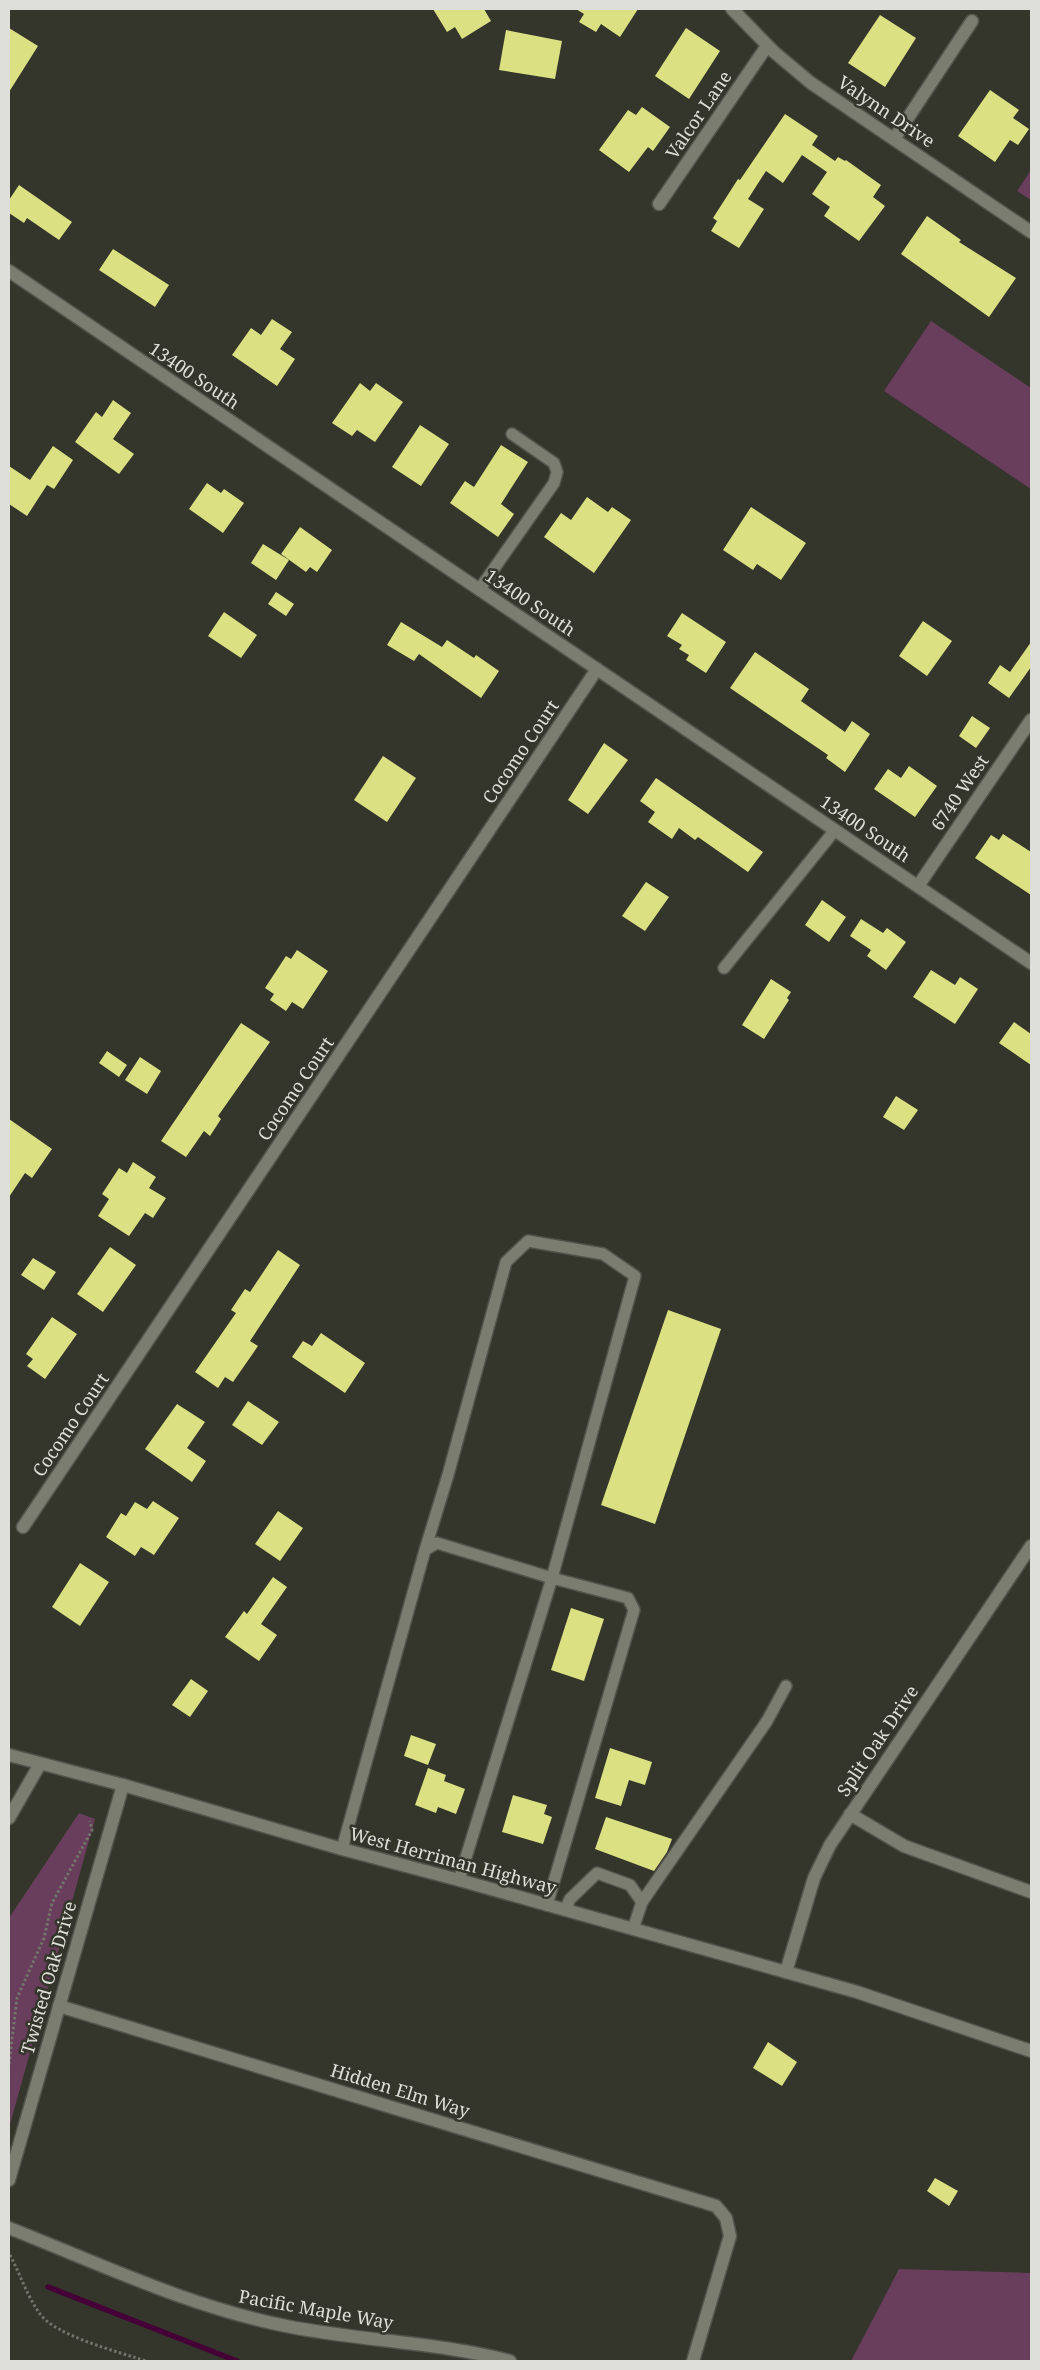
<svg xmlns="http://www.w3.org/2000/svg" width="1040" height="2370" viewBox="0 0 1040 2370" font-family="'Noto Serif',serif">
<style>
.green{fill:#683e5c}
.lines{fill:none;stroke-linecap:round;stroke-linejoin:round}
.stream{stroke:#450037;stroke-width:5.5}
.building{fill:#dbe182}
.service-casing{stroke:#52534a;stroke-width:14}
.minor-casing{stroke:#52534a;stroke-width:15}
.tertiary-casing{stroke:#52534a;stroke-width:15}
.secondary-casing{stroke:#52534a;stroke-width:15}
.path{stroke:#73746b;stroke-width:3;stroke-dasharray:2.5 2.5;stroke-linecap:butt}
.service{stroke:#7c7d71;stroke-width:11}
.minor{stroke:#7c7d71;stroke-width:12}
.tertiary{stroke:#7c7d71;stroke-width:12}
.secondary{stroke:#7c7d71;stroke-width:12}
.labels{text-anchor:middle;stroke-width:5;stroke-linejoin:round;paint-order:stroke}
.street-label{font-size:18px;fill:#dedfd8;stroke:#34352b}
</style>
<rect width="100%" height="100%" fill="#34352b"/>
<g class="green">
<path d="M1031,170V200L1017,191Z"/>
<path d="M931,321L1031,388V489L884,391Z"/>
<path d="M79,1813L95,1819L9,2128V1918Z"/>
<path d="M899,2269L1031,2273V2361H851Z"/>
</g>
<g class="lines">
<path class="stream" d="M48,2287L237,2361"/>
</g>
<g class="building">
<path d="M433,9H484L491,21L462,39L455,27L447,32Z"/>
<path d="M576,9H638L620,37L601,24L596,32L579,22L584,14Z"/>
<path d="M880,15L916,38L885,87L848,63Z"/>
<path d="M9,28L38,46L9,92Z"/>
<path d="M686,28L720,51L689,99L655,76Z"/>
<path d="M506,30L562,41L555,79L499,70Z"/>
<path d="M990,90L1019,110L1013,118L1029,129L1018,145L1010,140L995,162L958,136Z"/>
<path d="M642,107L670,127L653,151L648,147L629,172L599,150L628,110L636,115Z"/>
<path d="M785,114L818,136L812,145L835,161L838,157L845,161L846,160L881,185L873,197L885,206L859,241L824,216L830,207L812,194L827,172L802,155L783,183L766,171L748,199L764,209L739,248L711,231L717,221L713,218L738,179L740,180Z"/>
<path d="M19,185L72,222L59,240L27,218L24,223L9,213V200Z"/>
<path d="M927,216L961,240L959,242L1016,278L989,317L901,254Z"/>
<path d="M113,249L169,285L155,307L99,270Z"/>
<path d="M272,319L292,332L280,349L295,359L277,386L232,355L251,328L261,335Z"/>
<path d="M360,383L370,391L376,383L403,402L375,442L357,430L352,436L332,423Z"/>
<path d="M113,400L131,413L113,439L134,454L119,474L75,442L96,412L102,417Z"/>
<path d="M420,425L449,444L421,486L392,467Z"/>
<path d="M501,445L528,462L501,504L514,514L498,537L450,503L465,481L474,487Z"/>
<path d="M53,446L73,460L54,489L47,485L27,516L9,504V466L30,480Z"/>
<path d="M207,483L221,493L224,489L244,503L223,533L189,509Z"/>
<path d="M587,497L608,512L612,507L631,520L594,573L544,537L561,513L571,520Z"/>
<path d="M751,507L806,543L781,580L757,564L753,570L723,550Z"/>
<path d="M300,527L332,550L317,572L310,567L306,572L281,554Z"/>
<path d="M263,544L289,560L276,580L251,563Z"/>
<path d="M276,592L294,604L286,616L268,604Z"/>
<path d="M224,612L257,635L241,658L208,636Z"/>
<path d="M682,613L726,642L706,673L686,660L689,655L679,649L682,645L667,636Z"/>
<path d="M923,621L952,641L927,676L899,656Z"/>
<path d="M401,622L442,647L447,640L474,658L476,655L499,671L481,698L419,654L414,661L387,645Z"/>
<path d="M1031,642V667L1009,698L988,683L1000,665L1010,672Z"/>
<path d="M755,652L809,689L801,701L845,732L852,721L870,734L845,772L826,758L828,755L730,688Z"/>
<path d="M972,716L990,728L976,748L959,736Z"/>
<path d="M604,743L628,760L588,814L568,800Z"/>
<path d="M383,756L416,778L387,822L354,800Z"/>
<path d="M909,766L937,786L915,817L874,789L888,769L901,778Z"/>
<path d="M656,778L763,852L748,872L698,837L695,840L679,828L672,839L648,822L655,812L640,801Z"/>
<path d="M1003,834L1031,852V895L975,858L991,835L999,840Z"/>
<path d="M646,882L669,897L645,931L622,916Z"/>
<path d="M822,900L846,917L829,942L805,925Z"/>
<path d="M861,919L883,933L887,928L906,942L886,970L867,956L871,950L850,936Z"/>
<path d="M297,950L328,971L303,1009L292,1002L286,1011L270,1000L274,994L265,988L286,956L291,959Z"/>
<path d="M931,970L955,985L960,977L978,989L955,1024L913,997Z"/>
<path d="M771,979L791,992L787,998L789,1000L764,1039L742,1025Z"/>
<path d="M1014,1022L1031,1034V1065L999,1043Z"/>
<path d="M241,1023L270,1042L218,1116L221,1119L210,1136L204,1131L186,1157L161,1141Z"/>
<path d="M107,1051L127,1065L119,1077L99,1063Z"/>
<path d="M140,1057L161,1071L147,1094L125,1080Z"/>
<path d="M896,1096L918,1110L904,1130L883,1117Z"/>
<path d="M9,1119L52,1149L32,1178L25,1173L9,1197Z"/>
<path d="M133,1162L156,1177L149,1188L166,1198L153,1218L145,1213L129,1236L98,1216L109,1199L102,1194L119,1168L127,1173Z"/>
<path d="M110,1247L136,1265L103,1312L77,1294Z"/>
<path d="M278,1250L300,1265L250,1341L258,1346L233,1382L225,1377L218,1388L195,1372L236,1313L231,1310L245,1289L250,1292Z"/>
<path d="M33,1258L56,1272L44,1290L21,1275Z"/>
<path d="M668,1310L721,1329L655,1524L601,1505Z"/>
<path d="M52,1317L77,1334L45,1379L27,1366L33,1359L26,1354Z"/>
<path d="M321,1333L365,1363L345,1393L292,1357L303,1341L312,1346Z"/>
<path d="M248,1401L279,1422L262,1445L232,1425Z"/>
<path d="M177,1404L205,1422L187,1448L206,1461L192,1482L145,1449Z"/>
<path d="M153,1501L179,1518L154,1555L141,1547L135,1556L106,1537L121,1513L126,1516L135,1502L147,1509Z"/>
<path d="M278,1511L303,1528L280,1561L255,1544Z"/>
<path d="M80,1563L109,1582L80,1626L52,1607Z"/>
<path d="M273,1577L287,1587L261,1624L277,1635L259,1661L225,1637L244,1611L247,1614Z"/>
<path d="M571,1608L604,1619L584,1681L551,1670Z"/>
<path d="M191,1679L208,1691L190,1717L172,1705Z"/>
<path d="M411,1735L436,1744L428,1765L404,1756Z"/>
<path d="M610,1748L652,1762L645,1785L629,1780L621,1806L595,1798Z"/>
<path d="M428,1768L446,1775L444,1781L465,1789L456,1814L438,1807L436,1813L415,1805Z"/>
<path d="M513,1795L547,1805L544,1814L552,1817L543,1844L502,1832Z"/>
<path d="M606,1817L672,1839L667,1852L654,1871L595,1849Z"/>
<path d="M768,2042L797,2062L782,2086L753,2068Z"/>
<path d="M935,2178L958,2191L949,2206L927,2191Z"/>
</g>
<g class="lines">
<g class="service-casing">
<g id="service">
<path d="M479,590L554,483L557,472L554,463L512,434"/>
<path d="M724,968L835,830"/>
<path d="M342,1849L425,1550L437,1543L552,1578L635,1276L603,1254L528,1241L506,1262L448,1475L425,1550"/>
<path d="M459,1880L552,1578L628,1598L634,1610L547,1905"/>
<path d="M565,1910L570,1899L597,1873L630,1885L642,1902"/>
<path d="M633,1929L642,1902L767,1721L786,1686"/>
</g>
</g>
<g class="minor-casing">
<g id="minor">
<path d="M732,9L774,52L811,83L1031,232"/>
<path d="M894,139L972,21"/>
<path d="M659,204L767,46"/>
<path d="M918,886L1031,720"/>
<path d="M23,1527L597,669"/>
<path d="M850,1814L904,1846L1031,1892"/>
<path d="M9,1818L40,1764"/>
<path d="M786,1972L814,1878L830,1845L1031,1546"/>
<path d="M59,2006L716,2206L726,2218L730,2236L693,2361"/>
<path d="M9,2180L123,1785"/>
<path d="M9,2228C100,2264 190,2307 286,2326C360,2341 437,2342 510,2361"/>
</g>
</g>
<g class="tertiary-casing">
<path id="tertiary" d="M9,271L1031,963"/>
</g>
<g class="secondary-casing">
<path id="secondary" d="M9,1755L123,1785L342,1849L459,1880L857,1992L1031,2051"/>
</g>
<g class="path">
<path d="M9,2064L17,1998L44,1938L52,1903L92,1830L90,1821"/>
<path d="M10,2255C20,2274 27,2296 40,2314C56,2336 119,2352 146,2361"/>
</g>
<use href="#service" class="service"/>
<use href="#minor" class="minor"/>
<use href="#tertiary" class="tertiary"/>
<use href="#secondary" class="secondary"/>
</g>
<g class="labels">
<g class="street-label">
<text transform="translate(886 112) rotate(34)" y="6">Valynn Drive</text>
<text transform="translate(699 115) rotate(-56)" y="6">Valcor Lane</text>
<text transform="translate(194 376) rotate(34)" y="6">13400 South</text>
<text transform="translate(530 603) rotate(34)" y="6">13400 South</text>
<text transform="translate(521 752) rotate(-56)" y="6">Cocomo Court</text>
<text transform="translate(960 793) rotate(-56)" y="6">6740 West</text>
<text transform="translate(865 829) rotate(34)" y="6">13400 South</text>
<text transform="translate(296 1089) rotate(-56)" y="6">Cocomo Court</text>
<text transform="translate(71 1425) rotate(-56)" y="6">Cocomo Court</text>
<text transform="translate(878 1741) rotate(-56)" y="6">Split Oak Drive</text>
<text transform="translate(453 1861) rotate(15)" y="6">West Herriman Highway</text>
<text transform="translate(49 1978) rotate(-74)" y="6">Twisted Oak Drive</text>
<text transform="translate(400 2091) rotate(17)" y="6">Hidden Elm Way</text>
<text transform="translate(316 2310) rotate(10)" y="6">Pacific Maple Way</text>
</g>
</g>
<rect width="1040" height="2370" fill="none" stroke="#dedfd8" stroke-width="20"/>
</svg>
